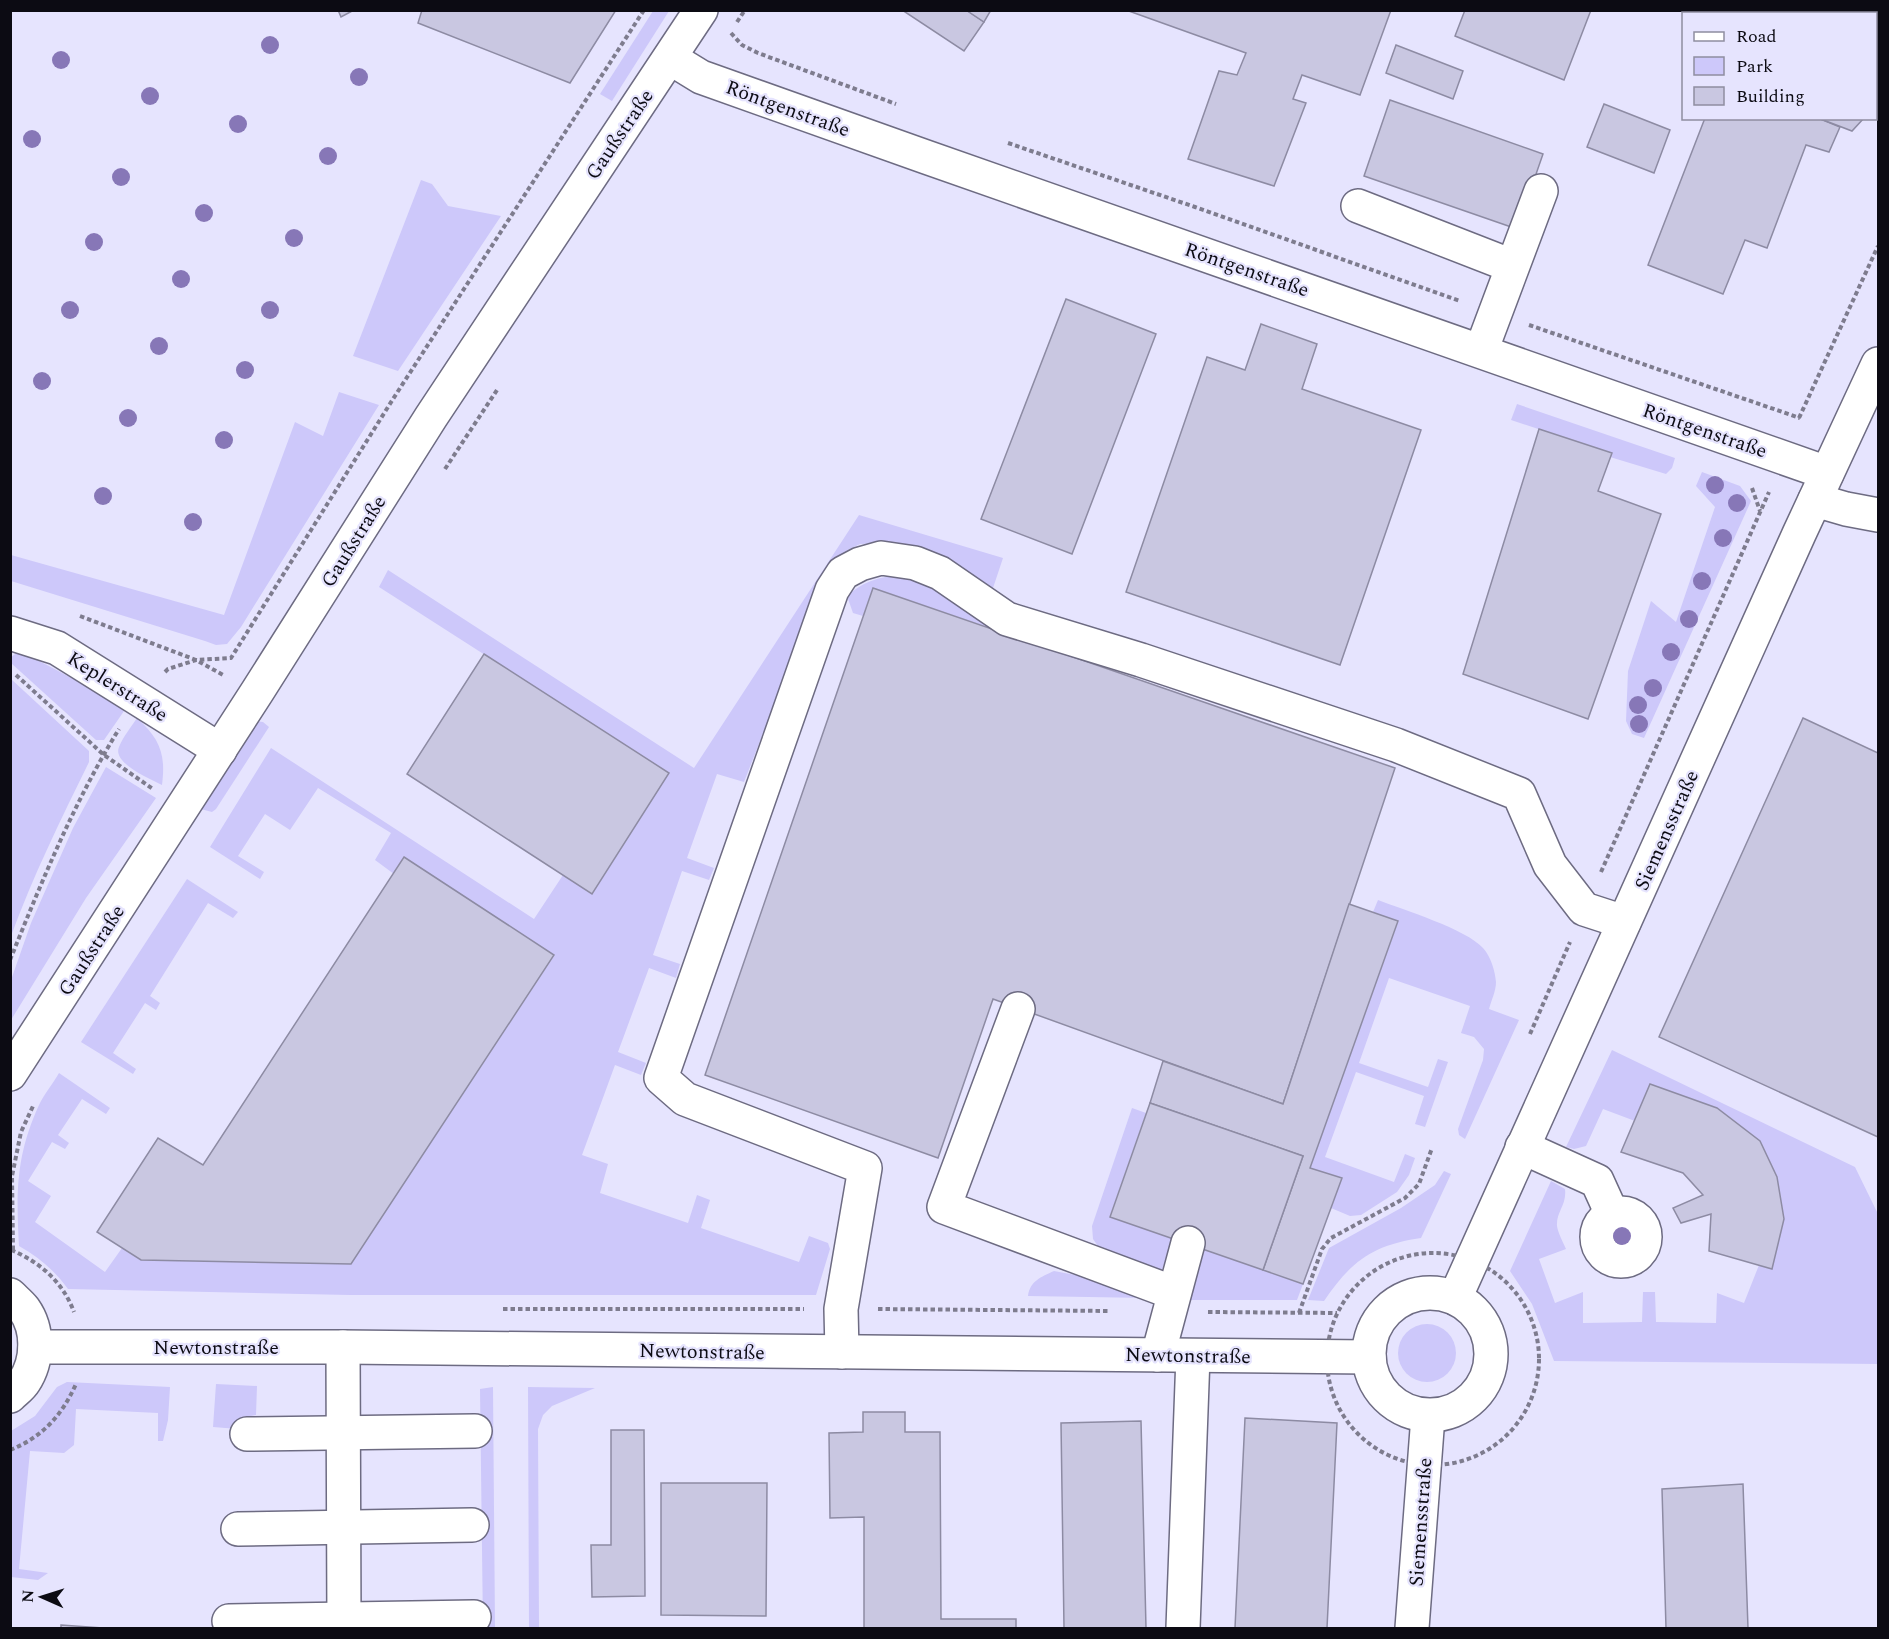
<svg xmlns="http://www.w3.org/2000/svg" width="1889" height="1639" viewBox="0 0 1889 1639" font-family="Spectral,serif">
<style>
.green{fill:#cdc8fa}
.building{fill:#c9c7e1;stroke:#8d8ba3;stroke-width:1.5}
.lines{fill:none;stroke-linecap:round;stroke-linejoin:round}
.minor-casing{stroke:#6d6b82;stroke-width:36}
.path{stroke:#7e7c8e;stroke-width:4;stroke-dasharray:4.5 3;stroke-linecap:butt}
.minor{stroke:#fff;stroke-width:33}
.tree{fill:#8777b7}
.labels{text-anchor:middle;stroke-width:4.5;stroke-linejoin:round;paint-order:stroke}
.street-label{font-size:20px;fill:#0c0b13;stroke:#e6e4fe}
</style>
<rect width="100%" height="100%" fill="#e6e4fe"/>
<g class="green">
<path d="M653,11H669L612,101L600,94Z"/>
<path d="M421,180L432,184L448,206L501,216L398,371L353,356Z"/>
<path d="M339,392L379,405L241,627L227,644L216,645L205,641L11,581V555L224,615L295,422L323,436Z"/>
<path d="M1517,404L1675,458L1672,468L1666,474L1610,457L1611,453L1511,420Z"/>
<path d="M1702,472L1740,486L1751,501L1644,738L1632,734L1626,721L1628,671L1651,601L1676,622L1715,507L1696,486Z"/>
<path d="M859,515L1003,558L992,591L887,543L860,544L846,551L832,569L815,601L744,782L717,774L687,858L714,868L709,880L682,871L653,955L680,964L676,978L649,968L618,1052L646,1063L641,1075L615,1065L582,1155L608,1164L600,1193L688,1223L697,1195L710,1200L701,1228L799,1262L809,1236L828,1243L830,1249L816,1295H350L68,1289C55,1271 39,1257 19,1246C16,1192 16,1155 39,1105C44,1094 53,1084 59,1073L110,1108L106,1114L82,1099L58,1135L69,1143L65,1149L52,1142L28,1181L51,1196L35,1222L105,1272L122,1248L141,1260L351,1264L554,956L394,874L375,860L391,833L318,788L290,830L265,814L238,856L264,872L260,879L210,847L271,748L534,919L563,875L593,893L669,773L379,587L388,570L694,768Z"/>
<path d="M895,575L914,579L1079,653L1077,658L873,588L863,616L853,613L847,596C863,582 874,579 895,575Z"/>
<path d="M19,651C55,669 91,687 124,711L104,740H96L11,663L10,658Z"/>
<path d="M11,679L89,751V762C61,819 33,876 11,936Z"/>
<path d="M137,718C160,739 166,754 162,785C150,779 112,763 119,747C123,737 131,727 137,718Z"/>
<path d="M253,721L263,722L269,727L216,809L212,812L197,808Z"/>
<path d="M106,767L156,798L86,898L11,1020V980L31,923L73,828Z"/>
<path d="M187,879L238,912L233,918L208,903L150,996L160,1003L156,1010L145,1003L113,1053L136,1069L133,1074L81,1042Z"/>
<path d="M1378,900C1404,910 1466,929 1483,948C1491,957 1495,971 1496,982C1496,991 1491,1001 1489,1009L1519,1020L1465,1139L1459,1135L1458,1129L1483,1060L1484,1049L1474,1037L1461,1033L1470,1006L1389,978L1359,1063L1428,1087L1438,1059L1448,1062L1425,1127L1415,1124L1424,1096L1356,1072L1325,1157L1394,1182L1405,1154L1415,1158L1409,1175L1397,1192L1361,1215L1350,1216L1331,1208L1310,1168L1398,922L1373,912Z"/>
<path d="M1612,1050L1855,1167L1878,1214V1364L1554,1361L1532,1304L1510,1271L1551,1181L1565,1189C1567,1205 1556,1212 1557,1226C1558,1233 1563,1242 1566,1249L1539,1259L1555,1303L1583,1292V1323L1642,1322L1643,1292H1655L1656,1322L1716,1323L1717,1293L1744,1303L1759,1265L1772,1268L1784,1219L1777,1177L1760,1141L1718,1108L1650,1084L1635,1121L1603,1109L1586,1146L1574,1149L1566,1147Z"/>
<path d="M1132,1108L1146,1113L1110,1216L1173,1238L1162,1270L1100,1249L1093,1239L1092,1226Z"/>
<path d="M1444,1171L1451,1174L1421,1238C1373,1245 1351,1261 1324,1301L1308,1300L1329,1248L1401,1208L1435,1185Z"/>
<path d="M1205,1249L1303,1284L1297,1300H1188Z"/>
<path d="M1054,1271L1091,1278L1148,1298L1028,1296C1030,1281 1041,1277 1054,1271Z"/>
<circle cx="1427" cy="1353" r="29"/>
<path d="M67,1382L170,1387L168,1420L163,1441H158V1413L76,1409L74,1445L64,1453L30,1451L19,1569L48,1573L38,1580L11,1577V1431L35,1416L57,1387Z"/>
<path d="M216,1384L257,1386L256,1415L246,1417L238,1429L213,1427Z"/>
<path d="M493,1387L495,1628H483L480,1389Z"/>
<path d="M528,1387L595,1388L552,1406L543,1415L538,1429L539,1628H529Z"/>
</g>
<g class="building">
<path d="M338,10H354L341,17Z"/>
<path d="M422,10H616L570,83L418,23Z"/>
<path d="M902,10H966L984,22L964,51Z"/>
<path d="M966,10H991L984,22Z"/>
<path d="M1126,10H1391L1360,95L1302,75L1293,99L1306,103L1274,186L1188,159L1219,71L1237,75L1246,53Z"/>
<path d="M1465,10H1591L1564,80L1455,36Z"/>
<path d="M1803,10H1878V104L1876,107V14H1792Z"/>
<path d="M1396,45L1463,71L1453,99L1386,73Z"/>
<path d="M1390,100L1543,154L1517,229L1364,176Z"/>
<path d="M1604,104L1670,130L1654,173L1587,147Z"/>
<path d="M1705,118H1818L1840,127L1829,152L1806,145L1767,248L1745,240L1723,294L1648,265Z"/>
<path d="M1818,118H1864L1852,131Z"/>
<path d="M1066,299L1156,334L1072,554L981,519Z"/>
<path d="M1261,324L1317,344L1302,389L1421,430L1340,665L1126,592L1207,357L1245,370Z"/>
<path d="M1539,429L1612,453L1598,491L1661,514L1588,719L1463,674Z"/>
<path d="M873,588L1395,768L1283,1104L993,999L938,1158L705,1075Z"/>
<path d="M484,654L669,773L592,894L407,774Z"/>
<path d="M1803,718L1878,753V1137L1659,1037Z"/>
<path d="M404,857L554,955L351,1264L141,1260L97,1232L158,1138L203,1165Z"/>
<path d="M1349,904L1398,921L1310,1168L1342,1178L1303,1284L1263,1270L1303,1156L1150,1103L1163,1061L1283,1104Z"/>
<path d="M1650,1084L1717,1108L1760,1141L1777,1177L1784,1219L1772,1269L1709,1251L1711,1214L1681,1223L1673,1208L1703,1195L1683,1173L1621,1152Z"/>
<path d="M1150,1103L1303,1156L1263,1270L1110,1217Z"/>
<path d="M863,1412H905V1432H940L941,1619H1016V1628H864V1517L830,1518L829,1433L863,1432Z"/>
<path d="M1245,1418L1337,1423L1327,1628H1235Z"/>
<path d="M1141,1421L1146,1628H1064L1061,1423Z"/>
<path d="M611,1430H644L645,1596L592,1597L591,1545H611Z"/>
<path d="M661,1483H767L766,1616L661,1615Z"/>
<path d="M1743,1484L1748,1628H1666L1662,1489Z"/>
<path d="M61,1625L103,1628H61Z"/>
</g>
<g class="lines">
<g class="minor-casing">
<g id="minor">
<path d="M670,58L701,77L926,157L1827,473"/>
<path d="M1358,206L1512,266"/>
<path d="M1481,351L1541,191"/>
<path d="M1815,500L1846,509L1878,515"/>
<path d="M10,633L57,648L220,750"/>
<path d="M1018,1009L944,1207L1174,1293"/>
<path d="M10,1074L257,692L431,417L701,10"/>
<path d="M1522,1147L1597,1181L1612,1214"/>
<circle cx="1621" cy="1237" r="24"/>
<circle cx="1430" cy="1354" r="61"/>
<path d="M10,1295C15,1300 20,1304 24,1309C39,1330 38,1361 24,1382C21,1387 15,1391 10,1396"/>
<path d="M1455,1298L1799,534L1878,364"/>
<path d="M35,1347H343L1369,1357"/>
<path d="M343,1347L344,1628"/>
<path d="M842,1352L841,1309L865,1168L685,1099L661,1078L832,590L843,573L860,564L881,558L915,563L940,573L1007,619L1141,660L1396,745L1519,794L1550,865L1584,909L1624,922"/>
<path d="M1158,1355L1188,1243"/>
<path d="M247,1434L475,1431"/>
<path d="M238,1529L472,1525"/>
<path d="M229,1621L474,1617"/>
<path d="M1183,1628L1193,1356"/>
<path d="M1412,1628L1428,1416"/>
</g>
</g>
<g class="path">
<path d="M737,22L745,10"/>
<path d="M731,33L742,45L758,53L896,104"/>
<path d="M1008,143L1195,207L1460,301"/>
<path d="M1529,325L1800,418"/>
<path d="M1799,418L1878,246"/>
<path d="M445,469L497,390"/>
<path d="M1752,488L1760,511"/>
<path d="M80,616L196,660L225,676"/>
<path d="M165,672L168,669L196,660L231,658L393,399L644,10"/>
<path d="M16,675L104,755L153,789"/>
<path d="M1601,872L1769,492"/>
<path d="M10,960C42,881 74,802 119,729"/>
<path d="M1530,1034L1570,942"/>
<path d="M11,1250C40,1262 63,1282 74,1312"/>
<path d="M13,1250L12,1176L21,1132L34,1104"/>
<circle cx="1433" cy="1359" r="106"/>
<path d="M503,1309H804"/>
<path d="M878,1309L1110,1311"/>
<path d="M1208,1312L1337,1313"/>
<path d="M1299,1313L1322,1249L1331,1238L1405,1198L1419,1184L1432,1148"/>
<path d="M10,1450C43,1437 62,1415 76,1384"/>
</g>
<use href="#minor" class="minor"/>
</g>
<g class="tree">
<circle cx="270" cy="45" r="9"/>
<circle cx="61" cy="60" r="9"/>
<circle cx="359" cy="77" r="9"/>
<circle cx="150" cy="96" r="9"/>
<circle cx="238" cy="124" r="9"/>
<circle cx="32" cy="139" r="9"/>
<circle cx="328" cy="156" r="9"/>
<circle cx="121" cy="177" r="9"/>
<circle cx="204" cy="213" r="9"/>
<circle cx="294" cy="238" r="9"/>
<circle cx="94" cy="242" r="9"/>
<circle cx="181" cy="279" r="9"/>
<circle cx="70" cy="310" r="9"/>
<circle cx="270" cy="310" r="9"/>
<circle cx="159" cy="346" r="9"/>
<circle cx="245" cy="370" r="9"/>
<circle cx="42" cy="381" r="9"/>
<circle cx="128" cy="418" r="9"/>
<circle cx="224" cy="440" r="9"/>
<circle cx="1715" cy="485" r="9"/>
<circle cx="103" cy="496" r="9"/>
<circle cx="1737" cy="503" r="9"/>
<circle cx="193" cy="522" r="9"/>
<circle cx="1723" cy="538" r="9"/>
<circle cx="1702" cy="581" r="9"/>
<circle cx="1689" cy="619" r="9"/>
<circle cx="1671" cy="652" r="9"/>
<circle cx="1653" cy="688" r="9"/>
<circle cx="1638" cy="705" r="9"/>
<circle cx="1639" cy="724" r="9"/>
<circle cx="1622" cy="1236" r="9"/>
</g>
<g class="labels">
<g class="street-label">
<text transform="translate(788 108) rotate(20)" y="7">Röntgenstraße</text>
<text transform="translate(619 134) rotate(-56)" y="7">Gaußstraße</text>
<text transform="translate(1247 269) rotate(19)" y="7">Röntgenstraße</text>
<text transform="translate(1705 430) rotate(19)" y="7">Röntgenstraße</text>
<text transform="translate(353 541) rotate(-58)" y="7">Gaußstraße</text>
<text transform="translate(118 686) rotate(32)" y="7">Keplerstraße</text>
<text transform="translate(1666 830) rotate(-66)" y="7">Siemensstraße</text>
<text transform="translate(91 950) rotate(-57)" y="7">Gaußstraße</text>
<text x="216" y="1354">Newtonstraße</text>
<text transform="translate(702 1351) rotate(1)" y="7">Newtonstraße</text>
<text transform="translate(1188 1355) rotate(1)" y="7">Newtonstraße</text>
<text transform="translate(1420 1522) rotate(-86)" y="7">Siemensstraße</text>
</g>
</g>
<rect width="1889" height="1639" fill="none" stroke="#0c0b13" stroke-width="24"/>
<rect x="1682" y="12" width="195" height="108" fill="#e6e4fe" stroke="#8f8da0" stroke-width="1.5"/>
<rect x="1694" y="32" width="30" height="9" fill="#ffffff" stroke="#8f8da0" stroke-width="1.5"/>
<text x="1736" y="42" font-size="18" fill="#0c0b13">Road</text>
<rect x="1694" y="57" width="30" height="18" fill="#cdc8fa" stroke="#8f8da0" stroke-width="1.5"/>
<text x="1736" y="72" font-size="18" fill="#0c0b13">Park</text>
<rect x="1694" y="87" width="30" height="18" fill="#c9c7e1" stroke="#8f8da0" stroke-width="1.5"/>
<text x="1736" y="102" font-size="18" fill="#0c0b13">Building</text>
<g transform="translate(42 1597) rotate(273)" stroke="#e6e4fe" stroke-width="4.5" paint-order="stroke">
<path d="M0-4.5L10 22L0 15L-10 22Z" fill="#0c0b13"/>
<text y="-9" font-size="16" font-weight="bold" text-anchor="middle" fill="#0c0b13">N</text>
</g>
</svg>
